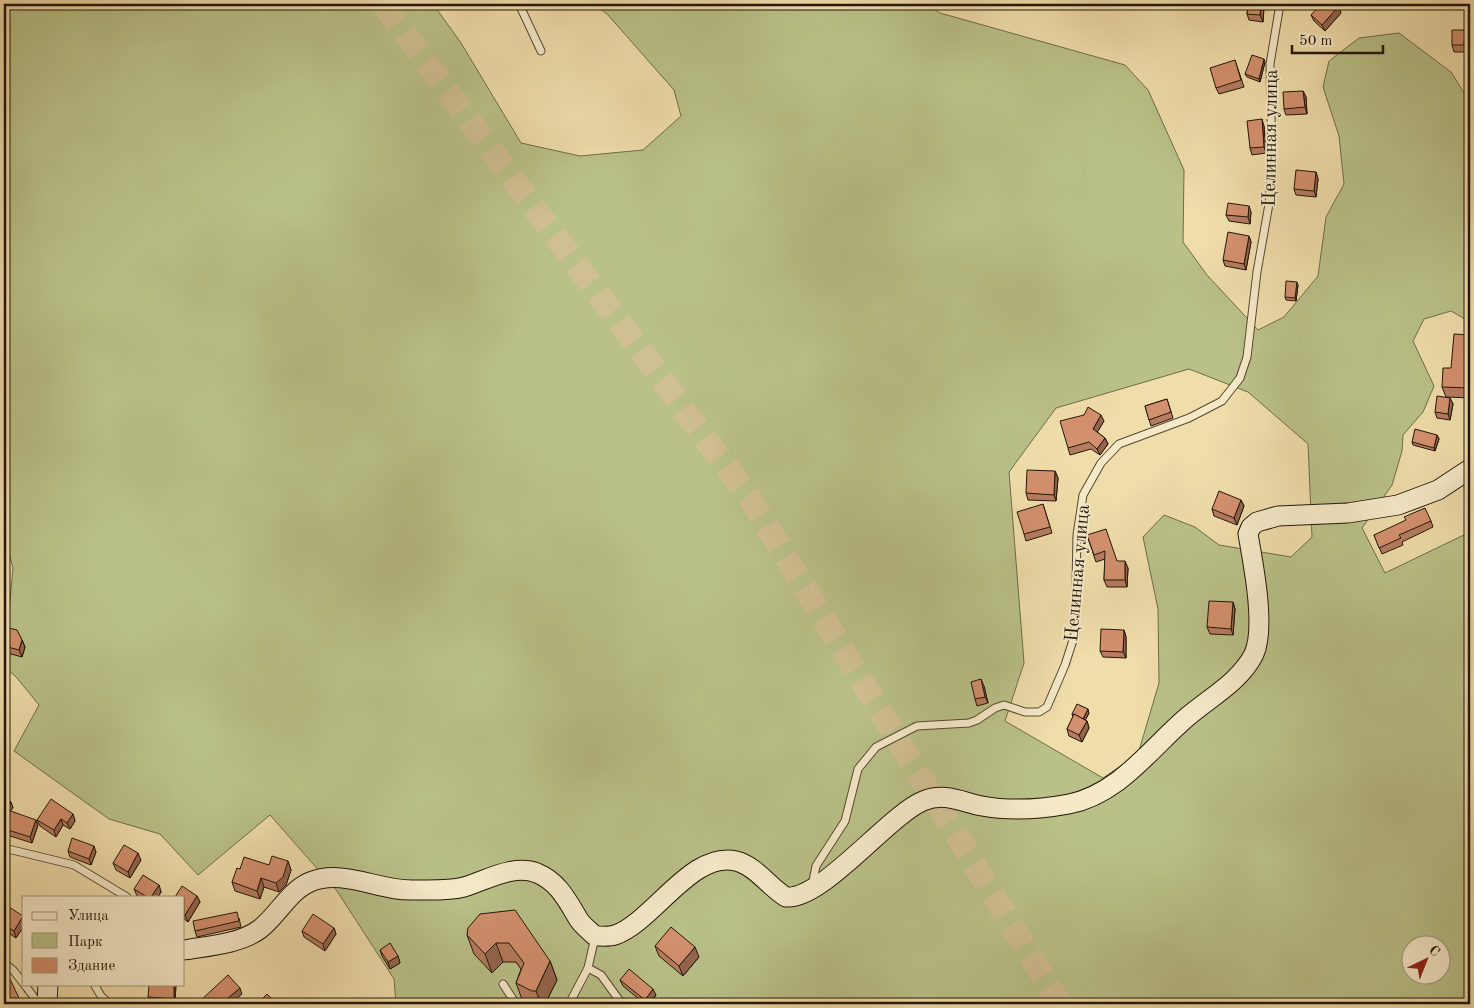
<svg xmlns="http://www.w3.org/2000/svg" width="1474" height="1008" viewBox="0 0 1474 1008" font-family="'Old Standard TT',serif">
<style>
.green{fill:#b9c188;stroke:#6e6c48;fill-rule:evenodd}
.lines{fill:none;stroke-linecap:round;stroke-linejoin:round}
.highway-tunnel{stroke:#d0bf92;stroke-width:24;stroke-dasharray:24 12;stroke-linecap:butt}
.lane-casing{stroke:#564830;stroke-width:9}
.secondary-casing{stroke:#231608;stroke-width:21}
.lane{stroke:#f5e9c8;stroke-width:7}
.secondary{stroke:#f5e9c8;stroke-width:19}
.wall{fill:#b57c5f;stroke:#231608}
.shaded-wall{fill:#94654d;stroke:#231608}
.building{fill:#d3906e;stroke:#231608}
.labels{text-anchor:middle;stroke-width:4;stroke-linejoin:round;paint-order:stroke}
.street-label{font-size:19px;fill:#231608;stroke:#f5e9c8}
</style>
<rect width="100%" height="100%" fill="#efddaa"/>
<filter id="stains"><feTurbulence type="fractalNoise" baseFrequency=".004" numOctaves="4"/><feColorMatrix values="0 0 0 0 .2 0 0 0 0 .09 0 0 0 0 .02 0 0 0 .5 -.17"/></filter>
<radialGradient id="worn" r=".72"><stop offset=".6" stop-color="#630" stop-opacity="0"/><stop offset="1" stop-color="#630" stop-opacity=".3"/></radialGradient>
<path class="green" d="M4,4H433L461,43L521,143L580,156L643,150L681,116L674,90L608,15L595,4H927L940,13L1125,65L1148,90L1184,170L1183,242L1207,275L1258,330L1284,317L1318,276L1326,217L1344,184L1339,136L1323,87L1329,61L1359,38L1399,33L1451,72L1470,103V322L1451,311L1424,319L1413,341L1434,386L1423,412L1403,435L1402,451L1392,485L1362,528L1385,573L1470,532V1004H396L394,979L337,891L270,815L198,875L160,834L109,819L14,751L39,705L17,678L4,666L13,568L4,534ZM1189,369L1248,392L1308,444L1312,537L1291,557L1219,545L1195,527L1164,515L1143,537L1158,609L1159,683L1138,754L1103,778L1005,721L1024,663L1009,472L1056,408ZM1412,946H1442V976H1412Z"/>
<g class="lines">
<path class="highway-tunnel" d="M383,4L749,497L1060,1004"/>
<g class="lane-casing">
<g id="lane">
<path d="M519,4L541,51"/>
<path d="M4,848L74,865L127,897"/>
<path d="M812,886L816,866L845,821L858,769L876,747L917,726L969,723L977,720L995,708L1004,705L1025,712H1039L1047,707L1065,665L1075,634L1077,535L1083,495L1101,463L1119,444L1189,418L1222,401L1240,378L1247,357L1257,272L1269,204L1272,169L1270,64L1280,4"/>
<path d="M4,963L13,970L24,984"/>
<path d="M588,968L601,975L622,1004"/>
<path d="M24,984L39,1004"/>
<path d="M94,984L101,996L110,1004"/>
<path d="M503,984L516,1004"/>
<path d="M569,1004L588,968L595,937"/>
</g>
</g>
<g class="secondary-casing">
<g id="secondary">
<path d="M184,950C208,946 240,944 260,929C278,915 289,891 310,882C344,868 380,892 415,890C430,890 449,891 464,887C487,880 513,864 537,873C559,882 568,902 579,920C583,926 590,931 595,936C601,936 609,937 615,935C653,922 692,850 736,861C756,866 769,887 786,897C821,901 889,815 923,801C944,792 962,802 982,806C1009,811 1042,809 1069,804C1119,794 1150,749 1186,718C1209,698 1240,682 1254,654C1266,627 1253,563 1248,534L1251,527L1257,522L1278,516L1348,513L1398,505L1438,490L1470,469"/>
<path d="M47,1004L48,984"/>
</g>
</g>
<use href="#lane" class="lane"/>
<use href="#secondary" class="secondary"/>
</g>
<g class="wall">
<path d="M1061,4H1071L1072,8L1063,10Z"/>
<path d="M1248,4H1262L1264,7L1263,22L1249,20L1247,14Z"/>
<path d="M1431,4H1447L1434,10Z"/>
<path d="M1458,4H1470L1465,9L1460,10Z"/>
<path d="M1341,13L1325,31L1314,21L1311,15Z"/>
<path d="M1470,30V46L1467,48V52H1454L1452,45Z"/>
<path d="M1235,60L1244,87L1219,94L1216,88Z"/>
<path d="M1265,62L1260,82L1247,77L1245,74Z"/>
<path d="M1303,91L1306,97L1307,114L1286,115L1284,109Z"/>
<path d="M1264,126L1266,153L1252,155L1250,148Z"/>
<path d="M1316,172L1318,179L1316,197L1296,195L1294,189Z"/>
<path d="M1251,212L1250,224L1229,221L1226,215Z"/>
<path d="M1249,236L1251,242L1246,270L1225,266L1223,260Z"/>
<path d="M1298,285L1296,301L1286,300L1285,297Z"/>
<path d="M1470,335V398L1446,397L1442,387Z"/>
<path d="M1450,398L1453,404L1450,420L1437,418L1435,412Z"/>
<path d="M1167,399L1173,418L1151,426L1145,406Z"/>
<path d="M1104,421L1097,432L1105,438L1108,444L1100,455L1091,449L1070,455L1068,448Z"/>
<path d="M1437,435L1439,439L1435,451L1413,445L1412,442Z"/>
<path d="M1055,471L1058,478L1056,501L1028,500L1026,493Z"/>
<path d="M1241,500L1244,506L1237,525L1214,516L1212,509Z"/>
<path d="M1043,504L1052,533L1026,541L1024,534Z"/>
<path d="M1431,521L1433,527L1402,542L1403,545L1382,554L1374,535Z"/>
<path d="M1087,535L1117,561L1128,568L1127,587H1107L1104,580L1105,559L1096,562Z"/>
<path d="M1233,602L1235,609L1233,635L1210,634L1207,627Z"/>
<path d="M4,627L22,640L25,647L22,657L4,652Z"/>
<path d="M1124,630L1126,637V658L1103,657L1100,651Z"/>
<path d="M984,686L988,703L977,706L975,699Z"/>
<path d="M1089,713L1085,720L1087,721L1089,728L1082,742L1069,736L1067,729L1073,717L1072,714Z"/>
<path d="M4,795V797L11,802L13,808L10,811L38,825L32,843L7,835V838H4Z"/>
<path d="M73,814L75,821L70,829L63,825L56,837L40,826L37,820Z"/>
<path d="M68,851L96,852L91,865L70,857Z"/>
<path d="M141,860L130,878L116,870L113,863Z"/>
<path d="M288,861L291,870L286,885L279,892L264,887L260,899L235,891L232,882L240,869L269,865Z"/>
<path d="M159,885L161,892L158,897H139L137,896L134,889Z"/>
<path d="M197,896L200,902L188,922L184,919V897Z"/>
<path d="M480,914L550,961L557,980L545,1004H527L523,1002L516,983L521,969L516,962H503L492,973L474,954L467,935Z"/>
<path d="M4,916H23L24,926L16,938L4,930Z"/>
<path d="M239,918L241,927L197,937L195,931Z"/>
<path d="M334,928L336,934L325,951L304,937L302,931Z"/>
<path d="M655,946L699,957L683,976L659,956Z"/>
<path d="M380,950L398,956L400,963L390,969L382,956Z"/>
<path d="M620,980L656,995L649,1004H645L623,986Z"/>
<path d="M176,984L175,1002L150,1001L148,997Z"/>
<path d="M19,998L21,1004H4Z"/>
</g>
<g class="shaded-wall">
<path d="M1261,4H1262L1264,7L1263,22L1260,15Z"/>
<path d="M1339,6L1341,13L1325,31L1322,25Z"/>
<path d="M1464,41L1467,48V52L1464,45Z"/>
<path d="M1264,59L1265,62L1260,82L1259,79Z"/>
<path d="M1303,91L1306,97L1307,114L1305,107Z"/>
<path d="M1262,119L1264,126L1266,153L1264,147Z"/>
<path d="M1316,172L1318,179L1316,197L1314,191Z"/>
<path d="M1249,206L1251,212L1250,224L1248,217Z"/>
<path d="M1249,236L1251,242L1246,270L1244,264Z"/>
<path d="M1297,282L1298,285L1296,301L1295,298Z"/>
<path d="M1450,398L1453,404L1450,420L1448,414Z"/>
<path d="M1101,415L1104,421L1095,436L1093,429Z"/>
<path d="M1437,435L1439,439L1435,451L1434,448Z"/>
<path d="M1105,438L1108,444L1100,455L1097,449Z"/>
<path d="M1055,471L1058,478L1056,501L1054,495Z"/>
<path d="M1241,500L1244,506L1237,525L1234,518Z"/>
<path d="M1125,561L1128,568L1127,587L1125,580Z"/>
<path d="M4,562L7,568L4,573Z"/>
<path d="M1233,602L1235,609L1233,635L1231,629Z"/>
<path d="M1124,630L1126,637V658L1123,652Z"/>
<path d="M22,640L25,647L22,657L19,650Z"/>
<path d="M981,679L984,686L988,703L985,697Z"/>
<path d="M1088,709L1089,713L1084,723L1083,720Z"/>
<path d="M1087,721L1089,728L1082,742L1079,735Z"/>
<path d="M11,802L13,808L7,815L5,809Z"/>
<path d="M73,814L75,821L70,829L67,823Z"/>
<path d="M61,819L63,825L56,837L54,830Z"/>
<path d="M36,820L38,825L32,843L30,837Z"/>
<path d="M94,846L96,852L91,865L89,859Z"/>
<path d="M138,853L141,860L130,878L128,872Z"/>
<path d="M288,861L291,870L286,885L279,892L276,883Z"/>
<path d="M261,878L264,887L260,899L257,891Z"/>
<path d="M159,885L161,892L158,897H151Z"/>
<path d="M197,896L200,902L188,922L185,915Z"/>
<path d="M23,916L24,926L16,938L14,931Z"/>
<path d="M334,928L336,934L325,951L323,944Z"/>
<path d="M496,943L503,962L492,973L485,954Z"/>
<path d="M695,947L699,957L683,976L679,966Z"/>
<path d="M398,956L400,963L390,969L388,962Z"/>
<path d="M550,961L557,980L545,1004H541L536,991Z"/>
<path d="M174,984H176L175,1002L174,999Z"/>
<path d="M240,988L242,994L231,1004H221Z"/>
<path d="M653,989L656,995L649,1004H646L645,1000Z"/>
</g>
<g class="building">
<path d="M1061,4H1070L1061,7Z"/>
<path d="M1248,4H1261L1260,15L1247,14Z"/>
<path d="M1321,4H1336L1339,6L1322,25L1311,15Z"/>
<path d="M1463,4H1470V22Z"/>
<path d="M1452,30H1470V39L1464,41V45H1452Z"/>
<path d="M1252,55L1264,59L1259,79L1245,74Z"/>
<path d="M1235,60L1241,80L1216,88L1210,68Z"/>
<path d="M1303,91L1305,107L1284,109L1283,92Z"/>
<path d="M1262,119L1264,147L1250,148L1247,121Z"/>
<path d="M1296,170L1316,172L1314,191L1294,189Z"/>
<path d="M1228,203L1249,206L1248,217L1226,215Z"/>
<path d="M1228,232L1249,236L1244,264L1223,260Z"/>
<path d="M1286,281L1297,282L1295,298L1285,297Z"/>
<path d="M1454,334L1470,335V388L1442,387L1443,368H1451Z"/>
<path d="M1437,396L1450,398L1448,414L1435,412Z"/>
<path d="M1167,399L1171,412L1149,420L1145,406Z"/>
<path d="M1088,407L1101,415L1093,429L1105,438L1097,449L1089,442L1068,448L1060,421L1084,415Z"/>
<path d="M1415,429L1437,435L1434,448L1412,442Z"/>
<path d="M1027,470L1055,471L1054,495L1026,493Z"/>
<path d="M1219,491L1241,500L1234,518L1212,509Z"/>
<path d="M1043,504L1050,527L1024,534L1017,512Z"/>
<path d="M1425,508L1431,521L1399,535L1401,538L1379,548L1374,535L1406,520L1404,517Z"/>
<path d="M1106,529L1117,561H1125V580H1104L1105,551L1094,555L1087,535Z"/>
<path d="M1209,601L1233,602L1231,629L1207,627Z"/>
<path d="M4,627L17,630L22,640L19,650L4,646Z"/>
<path d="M1101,629L1124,630L1123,652L1100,651Z"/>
<path d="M981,679L985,697L975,699L971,682Z"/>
<path d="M1077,704L1088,709L1083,719L1074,714V715L1072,714Z"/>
<path d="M1074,714L1087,721L1079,735L1067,729Z"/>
<path d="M4,797L11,802L5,809L36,820L30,837L5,829V832H4Z"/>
<path d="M51,799L73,814L67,823L61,819L54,830L37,820Z"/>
<path d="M72,838L94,846L89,859L68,851Z"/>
<path d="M124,845L138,853L128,872L113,863Z"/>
<path d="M272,856L288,861L283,877L276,883L261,878L257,891L232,882L237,868L240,869L244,857L269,865Z"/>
<path d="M143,875L159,885L151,897H147L134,889Z"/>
<path d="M182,886L197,896L185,915L184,914V897H175Z"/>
<path d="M9,907L23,916L14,931L4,925V916Z"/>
<path d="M515,910L550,961L536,991H532L516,983L524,963L509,943H496L485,954L467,935L468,928L480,914Z"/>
<path d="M237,912L239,921L195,931L193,921Z"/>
<path d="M313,914L334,928L323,944L302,931Z"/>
<path d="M671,927L695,947L679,966L655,946Z"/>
<path d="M390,943L398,956L388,962L380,950Z"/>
<path d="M629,969L653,989L645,1000L620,980Z"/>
<path d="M228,975L240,988L221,1004H203L200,1001Z"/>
<path d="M10,979L19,998L6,1004H4V982Z"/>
<path d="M149,984H174V999L148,997Z"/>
<path d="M267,994L277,1004H257Z"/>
</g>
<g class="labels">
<g class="street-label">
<text transform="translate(1269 138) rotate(-89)" y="7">Целинная улица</text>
<text transform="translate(1076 573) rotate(-85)" y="7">Целинная улица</text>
</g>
</g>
<rect width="1474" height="1008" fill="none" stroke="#efddaa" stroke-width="20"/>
<rect x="5" y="5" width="1464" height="998" fill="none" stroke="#231608" stroke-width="2.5"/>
<rect x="10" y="10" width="1454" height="988" fill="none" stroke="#231608"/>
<rect x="22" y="896" width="162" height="90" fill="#f5e9c8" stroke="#a1957b"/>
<rect x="32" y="912" width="25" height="8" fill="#f5e9c8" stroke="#a1957b"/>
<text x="68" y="920" font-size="15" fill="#231608">Улица</text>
<rect x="32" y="933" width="25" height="15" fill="#b9c188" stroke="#a1957b"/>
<text x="68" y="946" font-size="15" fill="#231608">Парк</text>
<rect x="32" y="958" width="25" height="15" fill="#d3906e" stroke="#a1957b"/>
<text x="68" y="970" font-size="15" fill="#231608">Здание</text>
<g transform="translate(1426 960) rotate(43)"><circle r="24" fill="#f5e9c8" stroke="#a1957b"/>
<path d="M0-4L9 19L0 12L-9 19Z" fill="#8f2418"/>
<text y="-8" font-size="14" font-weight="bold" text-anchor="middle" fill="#231608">С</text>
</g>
<path d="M1292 45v8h91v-8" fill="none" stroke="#231608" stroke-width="2.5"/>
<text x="1299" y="45" font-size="15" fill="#231608" stroke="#f5e9c8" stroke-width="4" paint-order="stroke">50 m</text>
<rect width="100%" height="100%" filter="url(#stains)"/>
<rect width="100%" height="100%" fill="url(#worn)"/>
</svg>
